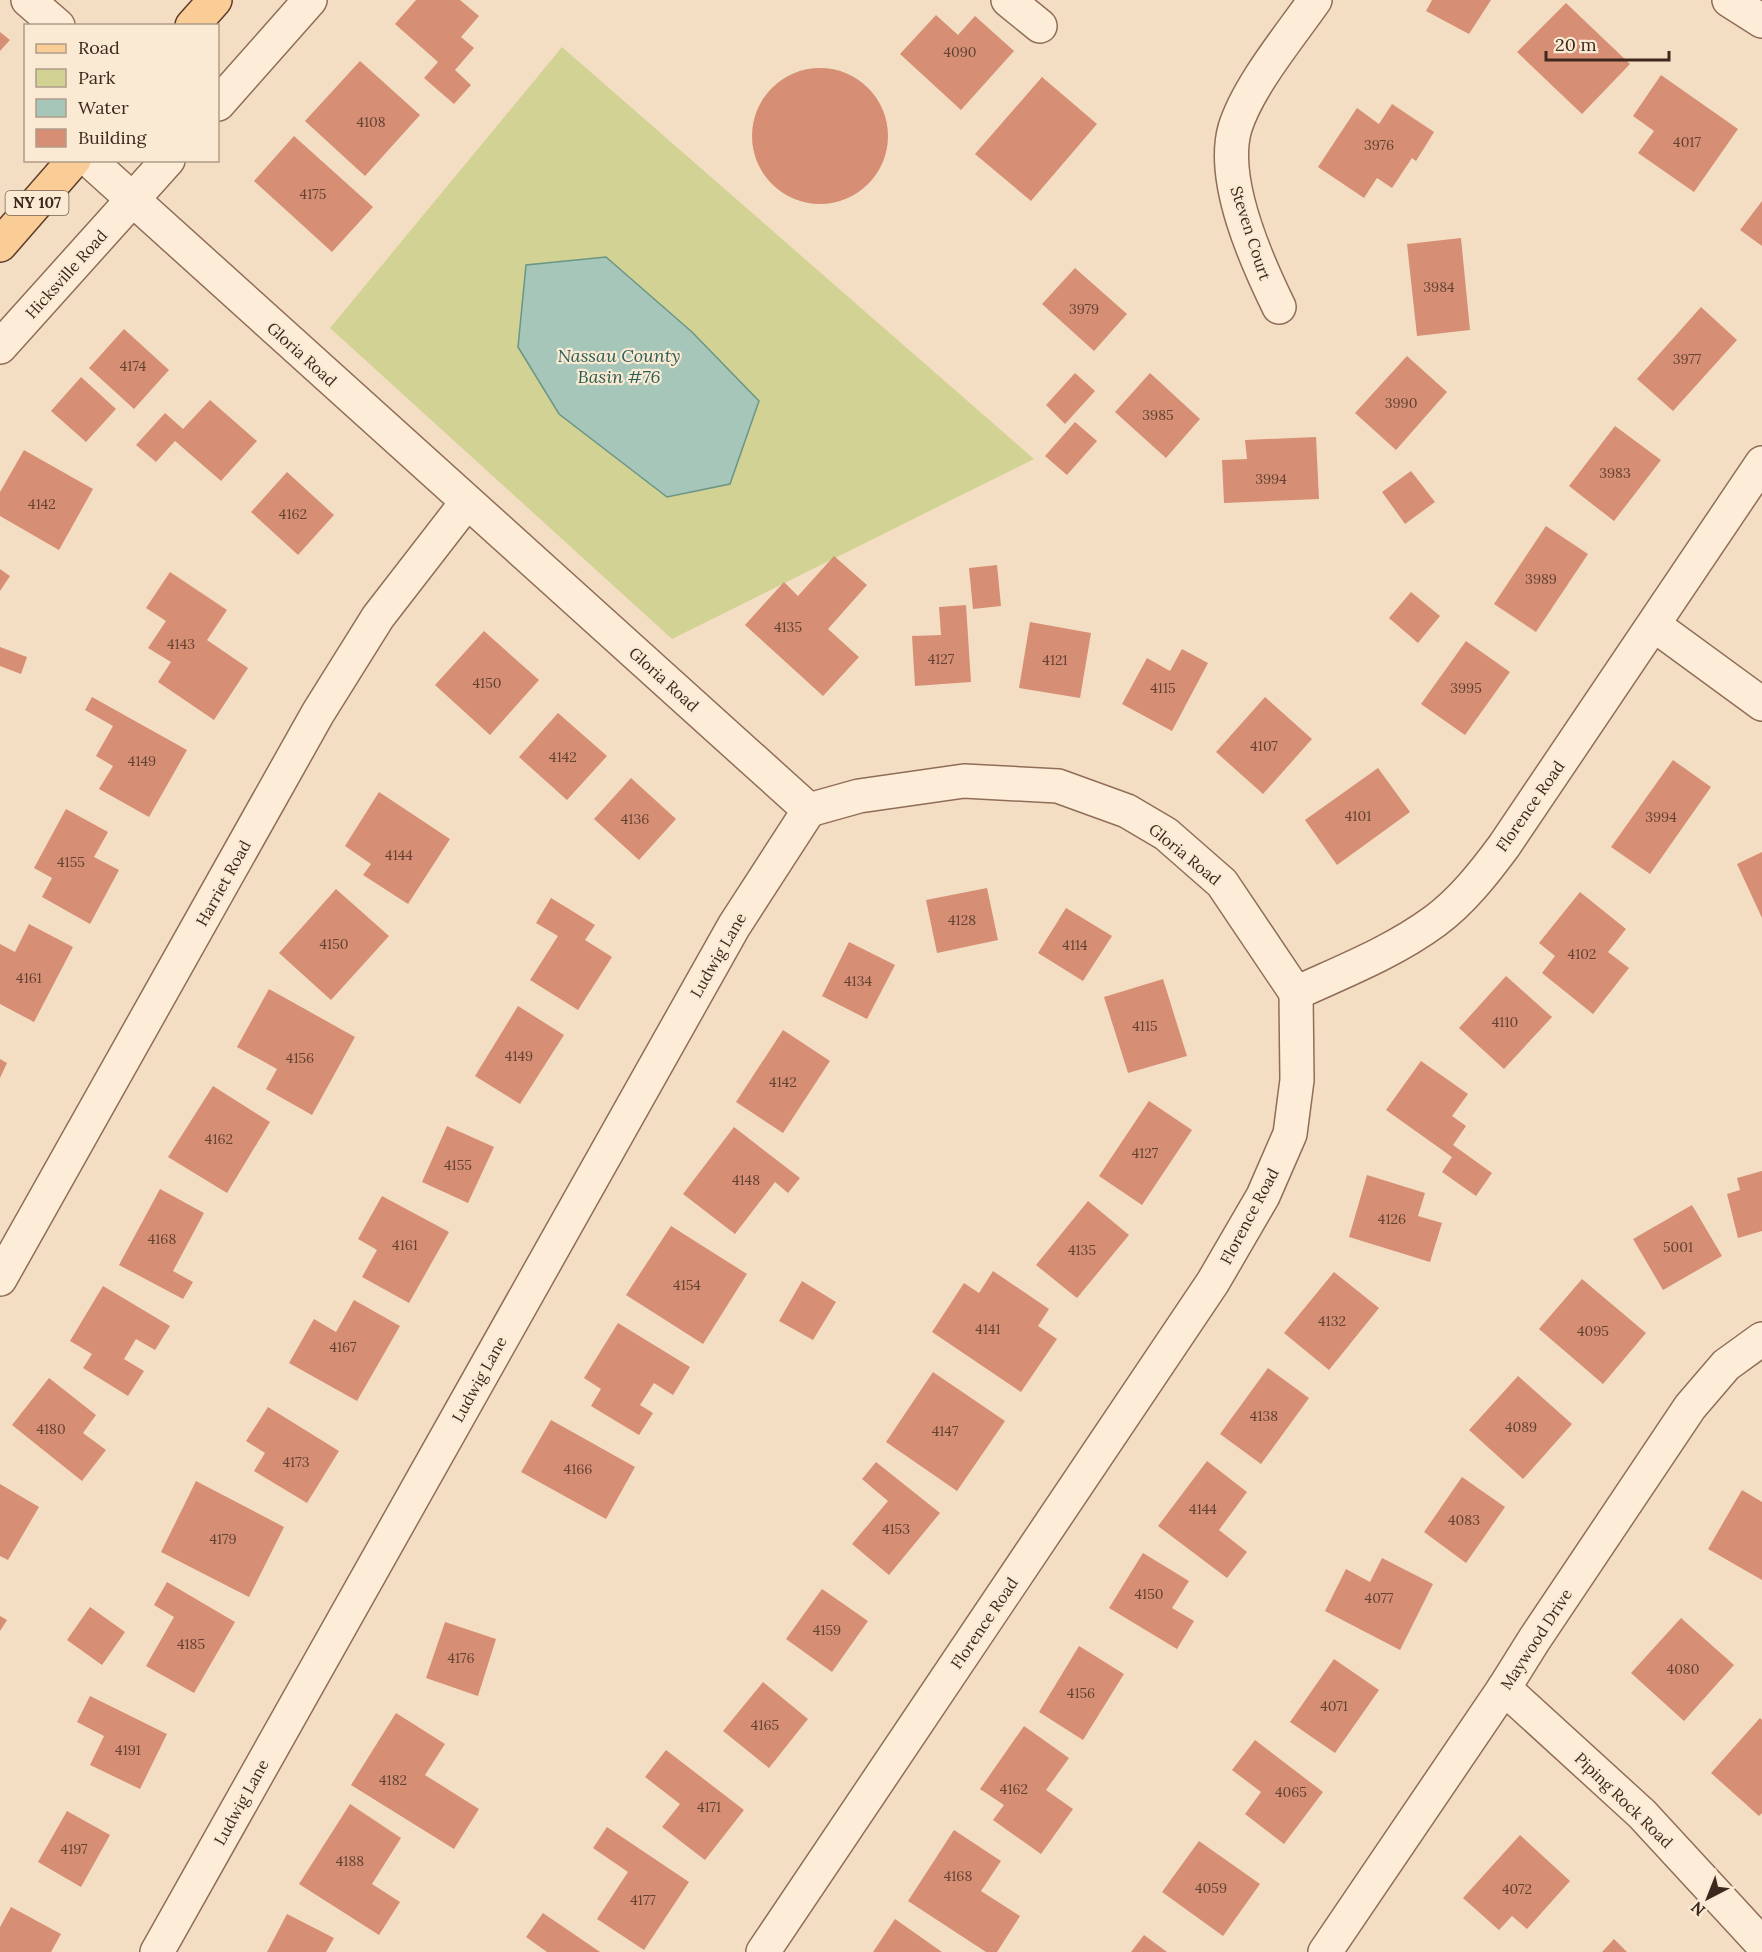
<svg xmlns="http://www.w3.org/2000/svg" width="1762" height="1952" viewBox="0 0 1762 1952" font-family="Lora,serif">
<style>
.green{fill:#d3d295}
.water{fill:#a5c6b8;stroke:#6a9685;stroke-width:1.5}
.building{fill:#d68f74}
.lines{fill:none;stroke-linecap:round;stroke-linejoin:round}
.minor-casing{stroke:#906d57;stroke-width:36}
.major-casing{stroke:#5e3c2b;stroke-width:36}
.minor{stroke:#fdecd7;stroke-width:33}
.major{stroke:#fbcd96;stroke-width:33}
.labels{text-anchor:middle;stroke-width:4.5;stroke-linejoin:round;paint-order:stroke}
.number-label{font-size:14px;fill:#644233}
.shield{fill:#fae9d3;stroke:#766254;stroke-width:1.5}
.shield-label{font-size:15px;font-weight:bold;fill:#3e281d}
.street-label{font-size:16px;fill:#3e281d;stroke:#fae9d3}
.water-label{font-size:18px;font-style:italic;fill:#2a6055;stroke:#fae9d3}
</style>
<rect width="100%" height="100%" fill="#f4dec3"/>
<path class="green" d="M562,47L1034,459L672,639L330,328Z"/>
<path class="water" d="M606,257L692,332L759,401L730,484L667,497L559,414L518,347L526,265Z"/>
<g class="building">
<path d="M416,0H460L479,16L461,37L474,48L455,70L471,85L454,104L424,78L438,62L395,24Z"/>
<path d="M1432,0H1491L1469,34L1426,11Z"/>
<path d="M1566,3L1630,64L1582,114L1517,52Z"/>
<path d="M936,15L958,35L975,16L1014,51L961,110L900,54Z"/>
<path d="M0,32L10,40L0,51Z"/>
<path d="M360,61L420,115L365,176L305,121Z"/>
<circle cx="820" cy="136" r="68"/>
<path d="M1661,75L1738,129L1694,192L1638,153L1654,131L1633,116Z"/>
<path d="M1042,77L1097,124L1031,201L975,154Z"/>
<path d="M1392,104L1434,132L1416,161L1412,158L1392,188L1377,178L1364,198L1318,167L1357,108L1379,124Z"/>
<path d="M294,136L373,207L332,252L254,181Z"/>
<path d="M1762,201V246L1740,230Z"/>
<path d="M1461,238L1470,330L1417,336L1407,244Z"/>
<path d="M1075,268L1127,314L1094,351L1042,304Z"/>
<path d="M1701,307L1737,340L1673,411L1637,379Z"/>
<path d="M124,329L169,370L134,409L89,368Z"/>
<path d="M1407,356L1447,392L1396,450L1355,413Z"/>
<path d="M1075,373L1095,391L1065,424L1046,405Z"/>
<path d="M1150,373L1200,419L1166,458L1115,412Z"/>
<path d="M81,377L116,409L86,442L51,411Z"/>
<path d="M210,400L257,441L221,481L175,441L156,462L136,445L165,413L183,429Z"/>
<path d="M1075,422L1097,441L1067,475L1045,456Z"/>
<path d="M1615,426L1661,460L1614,521L1569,486Z"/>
<path d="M1316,437L1319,499L1224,503L1222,460L1247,459L1245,440Z"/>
<path d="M24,450L93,489L59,550L0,516V492Z"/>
<path d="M1411,471L1435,502L1405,524L1382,492Z"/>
<path d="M287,472L334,515L298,555L251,512Z"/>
<path d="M1546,526L1588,554L1536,632L1494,604Z"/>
<path d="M834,556L867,585L828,629L859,657L823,696L745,625L784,582L798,596Z"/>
<path d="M997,565L1001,606L973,609L969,568Z"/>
<path d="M0,569L10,576L0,591Z"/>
<path d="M170,572L227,610L207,640L248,668L214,720L158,682L171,662L148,648L166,621L146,608Z"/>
<path d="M1411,592L1440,616L1418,643L1389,618Z"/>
<path d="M966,605L971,682L915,686L912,636L941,635L939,607Z"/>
<path d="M1030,622L1091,633L1080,698L1019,688Z"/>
<path d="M484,631L539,680L490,735L435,685Z"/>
<path d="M1466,641L1510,672L1465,735L1421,704Z"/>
<path d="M0,647L27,657L21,674L0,666Z"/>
<path d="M1182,649L1208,663L1172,731L1122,704L1147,658L1170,671Z"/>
<path d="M92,697L187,750L149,817L99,789L113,766L96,756L113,726L85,710Z"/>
<path d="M1265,697L1312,739L1263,794L1216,752Z"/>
<path d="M558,713L607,756L567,800L519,757Z"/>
<path d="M1673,760L1711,787L1650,874L1611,847Z"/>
<path d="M1378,768L1410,812L1337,865L1305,820Z"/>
<path d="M631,778L676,819L639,860L594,819Z"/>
<path d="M379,792L450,839L408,904L363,875L371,864L345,846Z"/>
<path d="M66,809L108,832L94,857L119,870L90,924L42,897L52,878L34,868Z"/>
<path d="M1762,852V918L1737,864Z"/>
<path d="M987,888L998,940L937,953L926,900Z"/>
<path d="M336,889L389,936L331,1000L279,953Z"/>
<path d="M1580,892L1626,929L1608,952L1629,968L1593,1014L1542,973L1555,956L1539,943Z"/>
<path d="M551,898L595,925L585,940L612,957L578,1010L530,980L558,936L536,923Z"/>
<path d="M1066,908L1112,936L1083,981L1038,953Z"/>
<path d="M29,924L73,947L34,1022L0,1004V944L15,952Z"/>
<path d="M849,942L895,965L867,1019L822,996Z"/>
<path d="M1506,976L1552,1017L1504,1069L1459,1028Z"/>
<path d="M1163,979L1187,1056L1128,1073L1104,997Z"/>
<path d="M269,989L355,1037L312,1115L266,1089L277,1069L237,1047Z"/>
<path d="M518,1006L564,1035L520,1104L475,1076Z"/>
<path d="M783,1030L830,1061L783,1133L736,1102Z"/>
<path d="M0,1059L7,1063L0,1078Z"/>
<path d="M1421,1061L1468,1094L1452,1116L1466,1126L1453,1145L1492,1173L1476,1196L1442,1172L1452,1157L1386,1110Z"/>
<path d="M213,1086L270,1122L227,1193L168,1157Z"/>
<path d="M1149,1101L1192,1130L1142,1205L1099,1176Z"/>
<path d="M447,1126L494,1147L468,1203L422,1182Z"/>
<path d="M734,1127L800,1178L788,1193L775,1182L735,1234L683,1194Z"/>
<path d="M1762,1171V1231L1738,1238L1727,1194L1740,1190L1737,1178Z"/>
<path d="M1367,1175L1425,1193L1418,1216L1442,1223L1430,1262L1349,1237Z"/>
<path d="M160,1189L204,1213L173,1271L193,1282L183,1299L119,1265Z"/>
<path d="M382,1196L449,1232L409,1303L362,1277L377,1250L358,1239Z"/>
<path d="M1088,1201L1129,1235L1077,1298L1036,1265Z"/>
<path d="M1692,1205L1722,1256L1663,1290L1633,1239Z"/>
<path d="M671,1226L747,1274L703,1344L626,1295Z"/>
<path d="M993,1271L1049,1309L1038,1326L1057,1339L1021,1392L932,1332L964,1283L979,1293Z"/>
<path d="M1334,1272L1379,1308L1329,1370L1284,1333Z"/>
<path d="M1582,1279L1646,1333L1603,1384L1539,1329Z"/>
<path d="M802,1281L836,1302L813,1340L779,1321Z"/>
<path d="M103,1286L170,1326L155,1350L136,1339L124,1359L144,1371L128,1396L83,1368L92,1354L70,1341Z"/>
<path d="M354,1300L400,1326L357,1401L289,1363L314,1319L336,1332Z"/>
<path d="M618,1323L690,1367L673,1395L654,1383L640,1405L653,1413L639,1435L591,1406L601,1389L584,1378Z"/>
<path d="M1268,1368L1309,1398L1261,1464L1220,1434Z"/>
<path d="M933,1372L1005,1421L957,1491L886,1442Z"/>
<path d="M1518,1376L1572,1424L1523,1479L1469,1430Z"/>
<path d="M49,1378L96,1415L83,1433L106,1450L82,1481L12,1425Z"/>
<path d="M268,1407L339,1451L307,1503L254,1471L265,1453L246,1441Z"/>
<path d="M551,1420L635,1467L606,1519L521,1472Z"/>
<path d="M1207,1461L1247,1492L1219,1530L1247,1552L1227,1578L1158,1526Z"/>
<path d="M876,1462L940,1513L889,1575L852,1544L888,1501L862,1479Z"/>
<path d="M1462,1477L1505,1507L1466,1563L1424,1532Z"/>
<path d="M196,1481L284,1527L249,1597L161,1552Z"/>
<path d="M0,1484L39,1507L8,1560L0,1556Z"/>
<path d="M1742,1490L1762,1502V1580L1708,1549Z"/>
<path d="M1143,1553L1189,1581L1172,1608L1194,1621L1177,1649L1109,1608Z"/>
<path d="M1382,1558L1433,1584L1400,1650L1325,1611L1346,1569L1370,1582Z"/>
<path d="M167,1582L235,1622L194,1693L146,1666L174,1617L154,1605Z"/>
<path d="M822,1589L868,1621L832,1672L786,1639Z"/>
<path d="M90,1607L125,1632L102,1665L67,1640Z"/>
<path d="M0,1616L7,1620L0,1631Z"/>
<path d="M1681,1618L1734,1665L1684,1721L1631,1673Z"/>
<path d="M445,1622L496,1639L478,1696L426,1678Z"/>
<path d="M1079,1646L1124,1674L1083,1740L1039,1712Z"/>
<path d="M1334,1659L1379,1690L1335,1753L1290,1722Z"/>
<path d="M763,1682L808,1719L769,1768L723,1731Z"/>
<path d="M90,1696L167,1734L140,1789L90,1765L104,1736L77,1722Z"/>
<path d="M396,1713L445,1744L425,1775L479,1809L454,1849L351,1785Z"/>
<path d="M1760,1718L1762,1720V1813L1759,1816L1711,1773Z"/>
<path d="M1024,1726L1069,1758L1046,1790L1073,1809L1041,1854L993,1820L1004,1805L980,1789Z"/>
<path d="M1255,1740L1323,1792L1284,1844L1245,1814L1261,1792L1232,1770Z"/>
<path d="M666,1750L744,1810L705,1860L662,1827L680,1804L645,1777Z"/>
<path d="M350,1804L401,1838L372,1884L400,1902L379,1935L299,1884Z"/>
<path d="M67,1811L110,1835L81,1887L38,1862Z"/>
<path d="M607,1827L689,1882L644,1950L597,1919L628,1872L593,1848Z"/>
<path d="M954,1830L1001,1861L981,1891L1020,1916L997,1952H986L908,1901Z"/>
<path d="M1520,1835L1570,1881L1527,1929L1512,1916L1499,1930L1463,1898Z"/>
<path d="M1199,1841L1260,1884L1223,1936L1162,1892Z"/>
<path d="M11,1907L61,1934L51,1952H0V1927Z"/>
<path d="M543,1913L600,1952H547L526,1937Z"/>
<path d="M287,1914L334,1938L326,1952H267Z"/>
<path d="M895,1919L942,1952H873Z"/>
<path d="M1144,1935L1167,1952H1131Z"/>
<path d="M1614,1939L1627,1952H1602Z"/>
</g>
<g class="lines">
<g class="minor-casing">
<g id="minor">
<path d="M28,0L58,26"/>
<path d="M1008,0L1040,26"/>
<path d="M1729,0L1762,21"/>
<path d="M218,104L310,0"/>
<path d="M89,160L809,810L859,796L964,781L1058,786L1127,811L1166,834L1222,883L1296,993"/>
<path d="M1279,307C1256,260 1220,180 1235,128C1248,86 1290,36 1315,0"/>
<path d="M0,347L168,160"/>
<path d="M1654,625L1762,704"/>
<path d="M1296,993C1344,971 1393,952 1435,921C1462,901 1484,873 1504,846L1762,463"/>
<path d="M0,1279L318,713L378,617L467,502"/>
<path d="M1504,1688L1642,1814L1762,1944"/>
<path d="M157,1952L734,926L809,810"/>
<path d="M763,1952L1213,1282L1263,1196L1290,1134L1297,1080L1296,993"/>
<path d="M1325,1952L1504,1688L1534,1640L1690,1407L1726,1365L1762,1339"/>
</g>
</g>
<g class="major-casing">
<g id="major">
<path d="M192,26L215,0"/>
<path d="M0,245L74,160"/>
</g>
</g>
<use href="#minor" class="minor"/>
<use href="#major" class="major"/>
</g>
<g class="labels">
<g class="number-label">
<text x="960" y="57">4090</text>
<text x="371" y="127">4108</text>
<text x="1687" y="147">4017</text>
<text x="1379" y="150">3976</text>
<text x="313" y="199">4175</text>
<text x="1439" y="292">3984</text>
<text x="1084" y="314">3979</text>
<text x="1687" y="364">3977</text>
<text x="133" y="371">4174</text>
<text x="1401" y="408">3990</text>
<text x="1158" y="420">3985</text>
<text x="1615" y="478">3983</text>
<text x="1271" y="484">3994</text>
<text x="42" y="509">4142</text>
<text x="293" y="519">4162</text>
<text x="1541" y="584">3989</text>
<text x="788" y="632">4135</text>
<text x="181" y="649">4143</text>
<text x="941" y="664">4127</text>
<text x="1055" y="665">4121</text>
<text x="487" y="688">4150</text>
<text x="1163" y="693">4115</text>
<text x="1466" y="693">3995</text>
<text x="1264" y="751">4107</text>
<text x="563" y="762">4142</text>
<text x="142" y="766">4149</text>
<text x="1358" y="821">4101</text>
<text x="1661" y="822">3994</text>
<text x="635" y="824">4136</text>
<text x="399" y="860">4144</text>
<text x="71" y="867">4155</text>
<text x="962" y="925">4128</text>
<text x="334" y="949">4150</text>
<text x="1075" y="950">4114</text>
<text x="1582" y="959">4102</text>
<text x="29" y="983">4161</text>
<text x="858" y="986">4134</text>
<text x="1505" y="1027">4110</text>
<text x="1145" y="1031">4115</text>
<text x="519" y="1061">4149</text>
<text x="300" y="1063">4156</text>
<text x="783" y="1087">4142</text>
<text x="219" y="1144">4162</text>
<text x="1145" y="1158">4127</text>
<text x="458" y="1170">4155</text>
<text x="746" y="1185">4148</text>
<text x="1392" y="1224">4126</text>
<text x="162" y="1244">4168</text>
<text x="405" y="1250">4161</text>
<text x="1678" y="1252">5001</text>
<text x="1082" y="1255">4135</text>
<text x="687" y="1290">4154</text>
<text x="1332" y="1326">4132</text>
<text x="988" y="1334">4141</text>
<text x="1593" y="1336">4095</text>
<text x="343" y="1352">4167</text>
<text x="1264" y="1421">4138</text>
<text x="1521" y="1432">4089</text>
<text x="51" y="1434">4180</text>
<text x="945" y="1436">4147</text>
<text x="296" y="1467">4173</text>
<text x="578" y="1474">4166</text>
<text x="1203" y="1514">4144</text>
<text x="1464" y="1525">4083</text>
<text x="896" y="1534">4153</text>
<text x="223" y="1544">4179</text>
<text x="1149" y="1599">4150</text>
<text x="1379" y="1603">4077</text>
<text x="827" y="1635">4159</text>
<text x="191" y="1649">4185</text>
<text x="461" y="1663">4176</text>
<text x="1683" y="1674">4080</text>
<text x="1081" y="1698">4156</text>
<text x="1334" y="1711">4071</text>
<text x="765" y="1730">4165</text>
<text x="128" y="1755">4191</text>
<text x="393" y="1785">4182</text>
<text x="1014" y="1794">4162</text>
<text x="1291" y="1797">4065</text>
<text x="709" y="1812">4171</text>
<text x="74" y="1854">4197</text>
<text x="350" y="1866">4188</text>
<text x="958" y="1881">4168</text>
<text x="1211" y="1893">4059</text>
<text x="1517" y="1894">4072</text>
<text x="643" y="1905">4177</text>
</g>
<rect class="shield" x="5.5" y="191" width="63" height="24" rx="4.5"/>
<g class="shield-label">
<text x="37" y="208">NY 107</text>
</g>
<g class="street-label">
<text transform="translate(1251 233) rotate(72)" y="6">Steven Court</text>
<text transform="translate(66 274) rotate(-48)" y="6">Hicksville Road</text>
<text transform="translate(302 354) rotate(42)" y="6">Gloria Road</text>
<text transform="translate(664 679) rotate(42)" y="6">Gloria Road</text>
<text transform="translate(1530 806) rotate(-55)" y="6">Florence Road</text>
<text transform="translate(1185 854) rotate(39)" y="6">Gloria Road</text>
<text transform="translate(223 883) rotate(-61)" y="6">Harriet Road</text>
<text transform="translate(718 955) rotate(-60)" y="6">Ludwig Lane</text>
<text transform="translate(1249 1216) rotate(-62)" y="6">Florence Road</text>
<text transform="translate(479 1379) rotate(-61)" y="6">Ludwig Lane</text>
<text transform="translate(984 1623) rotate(-56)" y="6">Florence Road</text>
<text transform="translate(1536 1639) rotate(-57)" y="6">Maywood Drive</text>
<text transform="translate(1624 1800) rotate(44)" y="6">Piping Rock Road</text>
<text transform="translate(241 1802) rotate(-61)" y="6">Ludwig Lane</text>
</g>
<g class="water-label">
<text x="619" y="362">Nassau County<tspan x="619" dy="21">Basin #76</tspan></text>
</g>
</g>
<rect x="24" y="24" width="195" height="138" fill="#fae9d3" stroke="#af9c8a" stroke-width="1.5"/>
<rect x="36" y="44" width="30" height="9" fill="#fbcd96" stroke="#af9c8a" stroke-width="1.5"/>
<text x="78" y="54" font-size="18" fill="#3e281d">Road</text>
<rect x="36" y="69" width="30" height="18" fill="#d3d295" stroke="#af9c8a" stroke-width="1.5"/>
<text x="78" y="84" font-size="18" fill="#3e281d">Park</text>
<rect x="36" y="99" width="30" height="18" fill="#a5c6b8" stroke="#af9c8a" stroke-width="1.5"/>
<text x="78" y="114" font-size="18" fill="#3e281d">Water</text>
<rect x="36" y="129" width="30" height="18" fill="#d68f74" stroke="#af9c8a" stroke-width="1.5"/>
<text x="78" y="144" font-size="18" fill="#3e281d">Building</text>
<g transform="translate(1708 1898) rotate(222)" stroke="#fae9d3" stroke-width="4.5" paint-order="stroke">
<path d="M0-4.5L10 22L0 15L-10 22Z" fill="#3e281d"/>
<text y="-9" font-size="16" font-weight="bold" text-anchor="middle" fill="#3e281d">N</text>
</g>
<path d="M1546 51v9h123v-9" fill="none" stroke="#3e281d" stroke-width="3"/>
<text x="1555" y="51" font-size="18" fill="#3e281d" stroke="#fae9d3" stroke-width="4.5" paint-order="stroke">20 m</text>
</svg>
